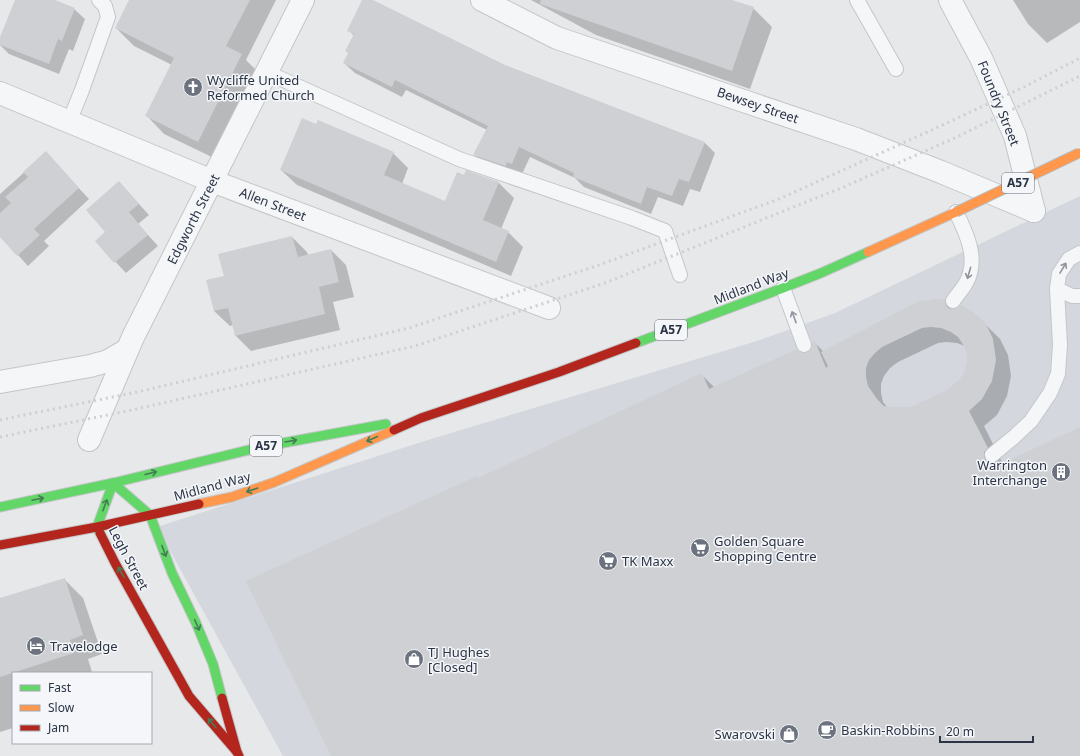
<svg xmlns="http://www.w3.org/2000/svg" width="1080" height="756" viewBox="0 0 1080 756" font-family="'Noto Sans',sans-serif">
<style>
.built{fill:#d4d7dd}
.shadow{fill:#0003;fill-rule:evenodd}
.building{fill:#ced0d3;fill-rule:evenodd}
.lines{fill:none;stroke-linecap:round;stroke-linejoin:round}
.lane-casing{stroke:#c4c6c8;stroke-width:16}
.street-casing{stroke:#c4c6c8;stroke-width:24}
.fast-casing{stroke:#c4c6c8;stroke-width:11}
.slow-casing{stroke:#c4c6c8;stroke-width:11}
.jam-casing{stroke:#c4c6c8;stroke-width:11}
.lane{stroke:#f5f6f7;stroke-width:14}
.street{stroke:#f5f6f7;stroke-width:22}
.fast{stroke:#63d668;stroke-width:9}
.slow{stroke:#ff974d;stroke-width:9}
.jam{stroke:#b3261e;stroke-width:9}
.rail{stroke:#cecfd2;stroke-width:3;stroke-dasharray:2 4;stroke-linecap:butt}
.slow-bridge-casing{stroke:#b8bbbf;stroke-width:11;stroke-linecap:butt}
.slow-bridge{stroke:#ff974d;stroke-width:9}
.oneway{stroke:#90959e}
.oneway2{stroke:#447d55}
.labels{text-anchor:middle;stroke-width:3;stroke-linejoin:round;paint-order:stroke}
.shield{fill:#f4f6f9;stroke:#676e7b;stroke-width:1}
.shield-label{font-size:12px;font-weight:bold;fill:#2b3445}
.poi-label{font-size:13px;fill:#2b3445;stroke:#f4f6f9;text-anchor:start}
.street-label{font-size:13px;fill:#2b3445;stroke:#f4f6f9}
</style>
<rect width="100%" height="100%" fill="#e6e8ea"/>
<path class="built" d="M1080,196V756H283L157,527L431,439L757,341L835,313Z"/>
<g class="shadow">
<path d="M16,0H52L74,9L85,19L73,51L69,49L59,74L9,54L0,45V40Z"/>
<path d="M130,0H276L246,60L259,73L216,159L164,134L147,116L172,65L134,46L116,28Z"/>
<path d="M363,0H371L504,65L705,143L715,153L700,192L690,189L683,206L658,197L651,214L584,187L575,178L530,157L522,174L485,165L475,155L487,130L406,90L402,97L355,73L344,63L349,53L354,36L349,30Z"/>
<path d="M531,0H729L753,8L772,27L750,89L596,35Z"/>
<path d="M1013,0H1080V22L1047,43L1028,24Z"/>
<path d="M46,153L89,199L44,241L49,246L28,266L0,235V194Z"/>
<path d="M393,153L408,168L402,184L445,203L499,183L514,198L501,229L508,232L523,247L511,276L297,185L281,170Z"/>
<path d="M119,182L149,215L138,224L158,246L126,273L96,241L106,232Z"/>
<path d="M292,237L307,252L308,255L331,250L346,265L354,297L333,302L340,330L251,351L236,336L233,325L230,326L214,311L225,277Z"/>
<path d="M944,300L954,310L984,323L1000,339L1008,355L1011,376L1007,396L997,415L984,426L1003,464L1080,428V756H332L479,479L701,374L714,387L799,353L808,354L811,351L814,342L824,352ZM946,342L957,343L965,346L968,354L966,371L961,379L948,391L911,408L887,407L883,402L881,393V384L884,376L890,368L898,362L938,343Z"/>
<path d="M64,579L83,598L102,654L88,659L92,672L89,673H13V728L0,732V600Z"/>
</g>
<g class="building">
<path d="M15,0H55L75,8L62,41L58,39L49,64L0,45V37Z"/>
<path d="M129,0H250L226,46L242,54L198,142L145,116L174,58L115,28Z"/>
<path d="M362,0H373L505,65L705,142L689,182L679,179L672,196L647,187L641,204L573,177L574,173L519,147L512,164L507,162L506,166L473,155L488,126L395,80L392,87L343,63L348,53L345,51L354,34L347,31Z"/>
<path d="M541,0H732L754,7L732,71L540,4Z"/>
<path d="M302,118L316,124L318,120L394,152L384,175L445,201L457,172L464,175L466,170L499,182L483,220L509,231L496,262L280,170Z"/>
<path d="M46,151L79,188L34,229L40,235L17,256L0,237V213L11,203L5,197L28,177L23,172Z"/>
<path d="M119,181L139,204L129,212L148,235L114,263L95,241L105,232L86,210Z"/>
<path d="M292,236L298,257L331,249L339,282L319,287L325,314L235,336L228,308L214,311L206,280L224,276L218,254Z"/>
<path d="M935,299H945L946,305L948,308L952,309L957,308L961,305L973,312L985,322L993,339L996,360L992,381L982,399L969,411L988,448L984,452V457L986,461L989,463H995L997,466L1080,427V756H331L246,581L477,476L478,478L702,373L709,389L797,349L799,352L802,353H807L810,351L812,347V342L815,341L826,368L828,366L821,352L921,300L922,301ZM931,327L941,328L951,332L958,337L964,346L967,355V363L965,371L960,379L947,390L911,407H895L884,406L877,399L868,386L866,377V368L869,360L875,353L882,347L922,328Z"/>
<path d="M65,578L83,635L70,640L74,653L0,677V598Z"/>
</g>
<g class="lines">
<g class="lane-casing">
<g id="lane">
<path d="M857,0L896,69"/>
<path d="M266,72L459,159L632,218L665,231L680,275"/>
<path d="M69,122L82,90L108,17L105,6L99,0"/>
<path d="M783,288L804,345"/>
<path d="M1057,289L1072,296H1080"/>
<path d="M953,301C957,295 962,290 966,283C979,260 967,234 956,212"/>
<path d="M992,455L1014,437L1031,421L1050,393L1058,374L1060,345L1057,289L1059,274L1069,259L1080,253"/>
</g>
</g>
<g class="street-casing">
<g id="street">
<path d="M482,0L557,38L856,139L941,172L1034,211"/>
<path d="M950,0L981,58L1015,136L1034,211"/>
<path d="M0,93L212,181L549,308"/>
<path d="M0,382L90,366L108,361L127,350"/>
<path d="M89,440L133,337L303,0"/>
</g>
</g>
<g class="fast-casing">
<g id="fast">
<path d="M636,343L783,288L821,273L868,252"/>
<path d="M0,507L113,483L261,447L386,424"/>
<path d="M100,533L97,527L113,483L150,515L172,573L196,623L213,664L222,698"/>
</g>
</g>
<g class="slow-casing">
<g id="slow">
<path d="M868,252L956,212"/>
<path d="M199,504L232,497L275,482L394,430"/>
</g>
</g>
<g class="jam-casing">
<g id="jam">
<path d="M394,430L421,418L559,372L636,343"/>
<path d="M100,533L115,563L189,696L237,752"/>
<path d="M0,545L97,527L199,504"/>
<path d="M222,698L237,752L239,756"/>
</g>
</g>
<use href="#lane" class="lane"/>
<use href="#street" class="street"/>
<use href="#fast" class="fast"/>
<use href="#slow" class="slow"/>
<use href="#jam" class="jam"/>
<g class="rail">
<path d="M0,420L137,392L409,328L599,265L779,199L934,129L1024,87L1080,58"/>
<path d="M0,437L132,410L415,346L605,283L846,186L957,137L1080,76"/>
</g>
<g class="slow-bridge-casing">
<path id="slow-bridge" d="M956,212L1079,153"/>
</g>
<use href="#slow-bridge" class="slow-bridge"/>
</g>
<defs><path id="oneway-shaft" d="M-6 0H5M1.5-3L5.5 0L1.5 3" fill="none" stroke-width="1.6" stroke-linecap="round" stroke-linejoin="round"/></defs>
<g class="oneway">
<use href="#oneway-shaft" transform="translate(1063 268) rotate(-59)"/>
<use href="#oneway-shaft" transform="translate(969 273) rotate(106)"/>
<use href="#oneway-shaft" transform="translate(794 317) rotate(-110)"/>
</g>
<g class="oneway2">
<use href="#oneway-shaft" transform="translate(372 439) rotate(156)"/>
<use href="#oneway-shaft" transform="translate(291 441) rotate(-10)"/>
<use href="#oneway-shaft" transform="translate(151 473) rotate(-14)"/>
<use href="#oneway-shaft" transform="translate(252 490) rotate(161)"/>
<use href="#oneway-shaft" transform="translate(38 499) rotate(-12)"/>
<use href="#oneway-shaft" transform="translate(105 505) rotate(-70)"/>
<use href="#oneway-shaft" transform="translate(164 551) rotate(69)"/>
<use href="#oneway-shaft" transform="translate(121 572) rotate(-121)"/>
<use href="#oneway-shaft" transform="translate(197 625) rotate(66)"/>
<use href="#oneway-shaft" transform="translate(212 723) rotate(-130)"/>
</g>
<defs>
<g id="church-disc" transform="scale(1)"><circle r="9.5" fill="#6c737f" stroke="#f4f6f9"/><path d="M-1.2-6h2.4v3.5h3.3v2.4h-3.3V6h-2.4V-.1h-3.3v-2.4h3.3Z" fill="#fff"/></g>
<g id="building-disc" transform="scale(1)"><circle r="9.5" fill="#6c737f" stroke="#f4f6f9"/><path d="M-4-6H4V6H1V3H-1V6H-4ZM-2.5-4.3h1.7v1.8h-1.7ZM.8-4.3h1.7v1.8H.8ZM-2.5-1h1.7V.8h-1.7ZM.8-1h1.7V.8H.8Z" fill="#fff"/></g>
<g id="supermarket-disc" transform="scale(1)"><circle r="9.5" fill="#6c737f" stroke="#f4f6f9"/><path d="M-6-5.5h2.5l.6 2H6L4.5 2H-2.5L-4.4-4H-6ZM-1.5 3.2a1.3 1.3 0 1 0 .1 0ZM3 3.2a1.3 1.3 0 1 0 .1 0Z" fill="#fff"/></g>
<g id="hotel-disc" transform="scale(1)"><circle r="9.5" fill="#6c737f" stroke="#f4f6f9"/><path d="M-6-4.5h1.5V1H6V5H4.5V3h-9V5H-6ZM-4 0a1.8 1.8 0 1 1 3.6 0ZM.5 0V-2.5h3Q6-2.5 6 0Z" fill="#fff"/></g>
<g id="shop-disc" transform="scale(1)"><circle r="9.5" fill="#6c737f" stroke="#f4f6f9"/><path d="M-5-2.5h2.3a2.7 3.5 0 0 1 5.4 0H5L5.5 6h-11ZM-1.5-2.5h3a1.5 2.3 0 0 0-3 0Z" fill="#fff"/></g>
<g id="cafe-disc" transform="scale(1)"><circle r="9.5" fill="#6c737f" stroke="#f4f6f9"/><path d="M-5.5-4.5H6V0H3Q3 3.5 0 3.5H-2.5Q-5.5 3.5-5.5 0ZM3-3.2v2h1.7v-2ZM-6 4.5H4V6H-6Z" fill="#fff"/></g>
</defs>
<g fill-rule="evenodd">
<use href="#church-disc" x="193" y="87"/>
<use href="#building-disc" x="1061" y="472"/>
<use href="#supermarket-disc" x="700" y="548"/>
<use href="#supermarket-disc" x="608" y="561"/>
<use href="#hotel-disc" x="36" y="646"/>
<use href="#shop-disc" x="414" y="659"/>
<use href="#cafe-disc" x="827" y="730"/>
<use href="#shop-disc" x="789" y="734"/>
</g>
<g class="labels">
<g class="shield">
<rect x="1002" y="173" width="32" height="20" rx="3"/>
<rect x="655" y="320" width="32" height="20" rx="3"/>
<rect x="250" y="436" width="32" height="20" rx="3"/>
</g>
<g class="shield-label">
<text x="1018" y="187">A57</text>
<text x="671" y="334">A57</text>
<text x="266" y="450">A57</text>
</g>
<g class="poi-label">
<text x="207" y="85">Wycliffe United<tspan x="207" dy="15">Reformed Church</tspan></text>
<text x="1047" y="470" text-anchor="end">Warrington<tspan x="1047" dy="15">Interchange</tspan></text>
<text x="714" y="546">Golden Square<tspan x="714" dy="15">Shopping Centre</tspan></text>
<text x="622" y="566">TK Maxx</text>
<text x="50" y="651">Travelodge</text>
<text x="428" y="657">TJ Hughes<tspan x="428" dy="15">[Closed]</tspan></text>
<text x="841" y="735">Baskin-Robbins</text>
<text x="775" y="739" text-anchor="end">Swarovski</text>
</g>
<g class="street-label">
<text transform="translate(999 103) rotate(68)" y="5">Foundry Street</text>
<text transform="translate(758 105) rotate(19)" y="5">Bewsey Street</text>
<text transform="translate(273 204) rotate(21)" y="5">Allen Street</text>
<text transform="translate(193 219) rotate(-63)" y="5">Edgworth Street</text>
<text transform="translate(751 286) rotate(-21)" y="5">Midland Way</text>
<text transform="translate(212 486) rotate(-15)" y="5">Midland Way</text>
<text transform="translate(129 558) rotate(62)" y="5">Legh Street</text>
</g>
</g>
<rect x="12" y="672" width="140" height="72" fill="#f4f6f9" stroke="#a4a8b1"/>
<rect x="20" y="685" width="20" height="6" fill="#63d668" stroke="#a4a8b1"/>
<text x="48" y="692" font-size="12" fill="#2b3445">Fast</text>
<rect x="20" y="705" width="20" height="6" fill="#ff974d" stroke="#a4a8b1"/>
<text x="48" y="712" font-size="12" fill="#2b3445">Slow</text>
<rect x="20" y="725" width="20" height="6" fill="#b3261e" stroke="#a4a8b1"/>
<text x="48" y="732" font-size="12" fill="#2b3445">Jam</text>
<path d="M940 736v6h93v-6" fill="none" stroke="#2b3445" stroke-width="2"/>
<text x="946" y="736" font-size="12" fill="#2b3445" stroke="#f4f6f9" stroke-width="3" paint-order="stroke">20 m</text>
</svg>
